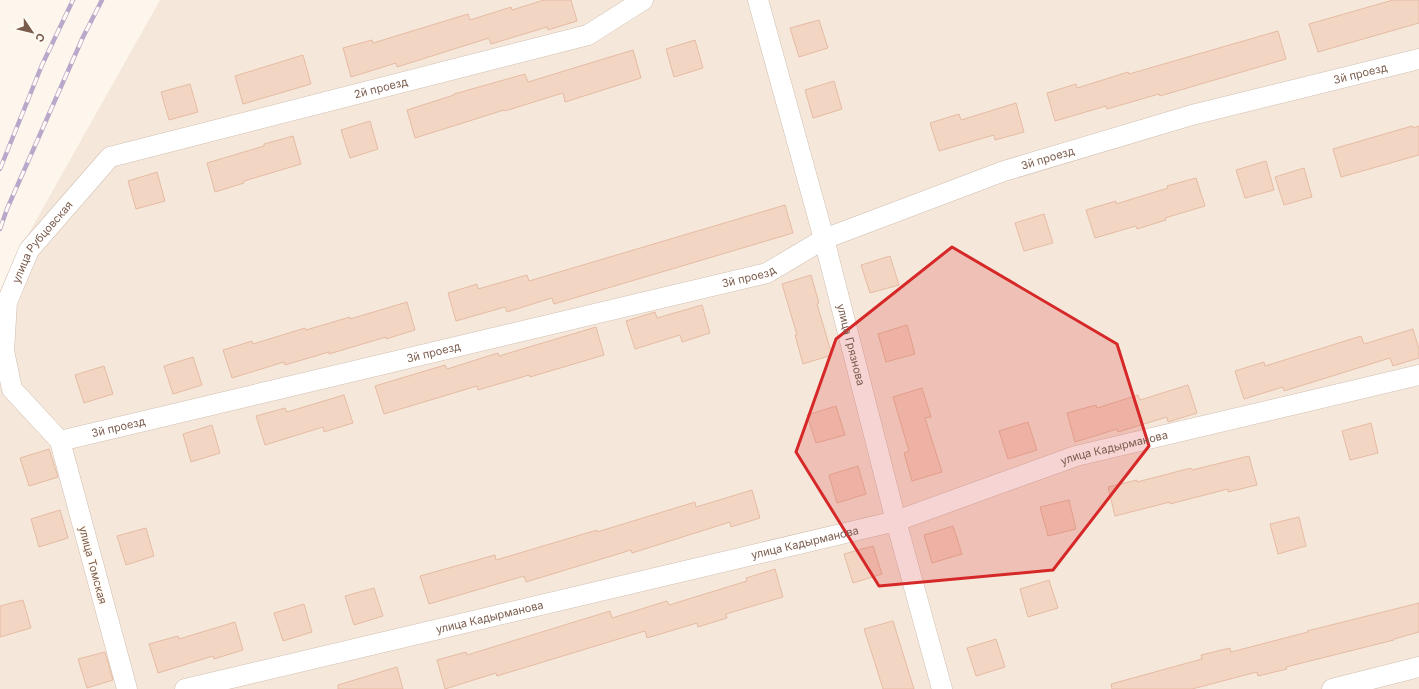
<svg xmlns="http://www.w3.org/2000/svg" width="1419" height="689" viewBox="0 0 1419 689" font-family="Inter,sans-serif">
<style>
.residential{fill:#f5e8da}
.building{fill:#f3d5c3;stroke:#e6bba3}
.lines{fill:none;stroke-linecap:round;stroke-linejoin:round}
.minor-casing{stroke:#d1beb0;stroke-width:21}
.minor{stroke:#fff;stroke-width:20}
.rail-casing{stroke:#b9a8c9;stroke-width:4.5}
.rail{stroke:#fffaf3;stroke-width:3;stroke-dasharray:9;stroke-linecap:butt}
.marked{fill:#d62828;fill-opacity:0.2;stroke:#d62828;stroke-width:3;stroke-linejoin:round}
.labels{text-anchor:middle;stroke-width:3.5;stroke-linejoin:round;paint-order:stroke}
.street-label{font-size:11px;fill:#7a5c4d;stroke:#fffaf3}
</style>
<rect width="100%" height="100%" fill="#fdf6ec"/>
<path class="residential" d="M160,0H1419V689H0V319L21,247Z"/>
<g class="building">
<path d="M544,0H571L577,21L548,30L547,27L491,44L489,38L397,67L396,63L351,77L343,48L372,40L373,43L468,14L470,20L511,7L512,10Z"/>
<path d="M1393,0H1419V23L1318,52L1309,24Z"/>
<path d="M819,20L828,48L799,57L790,28Z"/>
<path d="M1278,31L1286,59L1160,96L1159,94L1107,109L1106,106L1055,121L1047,93L1076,84L1077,88L1128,72L1129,74Z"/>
<path d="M695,40L703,68L674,77L666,49Z"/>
<path d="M633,50L641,78L565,102L563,93L505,111L504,110L415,138L407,110L454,95V94L525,74L528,82Z"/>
<path d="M303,55L311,84L243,104L235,76Z"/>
<path d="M834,81L842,109L813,118L805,90Z"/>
<path d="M190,84L198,112L169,120L161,92Z"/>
<path d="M1016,103L1024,132L995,140L994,135L939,151L930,123L959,114L961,120Z"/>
<path d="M370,121L378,149L350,158L341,130Z"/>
<path d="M1412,126L1413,128L1419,126V155L1341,177L1333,149Z"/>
<path d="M293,136L301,164L244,181V183L215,192L207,163L264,146V144Z"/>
<path d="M1266,161L1274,190L1245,198L1236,170Z"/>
<path d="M1304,168L1312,197L1284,205L1275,177Z"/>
<path d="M157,172L165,201L136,209L128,181Z"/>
<path d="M1196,178L1205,206L1165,218L1166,220L1137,229L1136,226L1095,238L1086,210L1116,201V204L1168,188L1167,186Z"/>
<path d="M785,205L793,233L554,304L552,298L507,312L505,307L456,321L448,293L477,284L478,289L527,275L529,281Z"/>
<path d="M1044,214L1053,243L1024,251L1015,223Z"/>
<path d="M890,256L899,285L870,293L861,265Z"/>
<path d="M811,275L819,303L817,304L832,355L803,364L795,335H797L782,284Z"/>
<path d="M407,302L415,330L386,339V337L329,354V352L285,365L284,362L232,378L223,350L252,341L253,344L305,328L306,330L350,317V319Z"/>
<path d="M702,305L710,333L682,342L680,335L635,349L626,321L655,312L657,318Z"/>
<path d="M907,325L915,354L886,362L878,334Z"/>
<path d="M596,327L604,355L530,377L529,375L478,390L477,386L384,414L375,386L445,365L447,369L498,353L499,356Z"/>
<path d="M1413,329L1419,349V358L1393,366L1390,358L1284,391L1283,387L1244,399L1235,371L1264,362L1265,366L1361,336L1364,344Z"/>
<path d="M193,357L202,385L173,394L164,366Z"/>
<path d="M104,366L113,394L84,403L75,375Z"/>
<path d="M1188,385L1197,413L1168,422L1167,417L1118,432L1117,429L1075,442L1067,413L1096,405L1097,408L1138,395L1140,400Z"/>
<path d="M922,388L931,417L925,418L942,472L912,481L904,453L909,451L893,397Z"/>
<path d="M344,395L353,423L324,432L323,427L265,445L256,416L285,408L287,412Z"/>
<path d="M836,406L845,435L816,443L807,415Z"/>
<path d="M1028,422L1037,450L1008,459L999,431Z"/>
<path d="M1371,423L1378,453L1350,460L1342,431Z"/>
<path d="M212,425L220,453L191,462L183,434Z"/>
<path d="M49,449L58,477L29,486L20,458Z"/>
<path d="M1249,456L1257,485L1228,492V489L1170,504V502L1115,516L1108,487L1137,480V482L1191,468L1192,470Z"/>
<path d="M858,466L866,494L837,503L829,475Z"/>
<path d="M752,490L760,518L731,527L730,522L632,553L631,550L526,582L524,576L429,604L420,576L495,555L496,560L597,530V532L695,502L696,507Z"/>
<path d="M1069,500L1076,529L1048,536L1040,507Z"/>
<path d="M60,510L68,538L39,547L31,519Z"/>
<path d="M1299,517L1306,546L1278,554L1270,524Z"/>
<path d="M953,526L962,554L932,563L924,535Z"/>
<path d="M146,528L154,556L126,565L117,536Z"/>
<path d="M873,546L882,574L853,583L844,554Z"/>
<path d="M775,569L783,597L726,614L727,618L698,627L697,623L647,638L645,631L497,676L496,673L445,689L437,660L466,652L467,655L610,611L612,618L667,601L669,605L747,581L746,578Z"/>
<path d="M1049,580L1058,608L1028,617L1020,589Z"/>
<path d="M374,588L383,616L354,625L345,596Z"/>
<path d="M23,600L31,628L0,637V606Z"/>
<path d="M1419,603V632L1394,639V640L1286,667L1287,669L1258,676L1257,672L1192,689H1112L1111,684L1202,659L1201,655L1230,648L1231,652L1308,632L1307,631Z"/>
<path d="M304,604L312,632L283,641L274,613Z"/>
<path d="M893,621L905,660L914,689H883L873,657L864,629Z"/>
<path d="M235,622L243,650L214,659L213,656L158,673L149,644L178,636L179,639Z"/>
<path d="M996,639L1005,667L976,676L967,648Z"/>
<path d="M105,652L113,680L87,688L78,659Z"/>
<path d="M397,667L403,689H338V685Z"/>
</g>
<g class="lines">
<g class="minor-casing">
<g id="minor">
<path id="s1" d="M758,0L824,239L896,521L942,689"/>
<path id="s2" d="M60,441L767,273L824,239L1004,171L1192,115L1419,59"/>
<path id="s3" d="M127,689L60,441L12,389L4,351L7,302L29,250L110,157L588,35L643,0"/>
<path id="s4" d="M185,689L896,521L1076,456L1419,375"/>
<path d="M1332,689L1419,667"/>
</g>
</g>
<use href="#minor" class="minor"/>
<g class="rail-casing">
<g id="rail">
<path d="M0,169L42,65L73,0"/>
<path d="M0,229L7,209L83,37L102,0"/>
</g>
</g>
<use href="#rail" class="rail"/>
</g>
<path class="marked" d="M952,247L1117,344L1149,446L1053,570L879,586L796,452L836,339Z"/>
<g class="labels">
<g class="street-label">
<text dy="4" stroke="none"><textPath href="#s2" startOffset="1355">3й проезд</textPath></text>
<text dy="4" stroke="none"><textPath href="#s3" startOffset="875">2й проезд</textPath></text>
<text dy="4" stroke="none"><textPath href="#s2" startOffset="1031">3й проезд</textPath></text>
<text dy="4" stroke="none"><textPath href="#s3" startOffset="486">улица Рубцовская</textPath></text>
<text dy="4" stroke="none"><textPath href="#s2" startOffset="708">3й проезд</textPath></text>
<text dy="4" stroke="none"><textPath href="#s1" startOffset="357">улица Грязнова</textPath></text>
<text dy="4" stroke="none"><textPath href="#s2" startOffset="384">3й проезд</textPath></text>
<text dy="4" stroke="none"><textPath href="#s2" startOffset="60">3й проезд</textPath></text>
<text dy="4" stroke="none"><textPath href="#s4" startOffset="961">улица Кадырманова</textPath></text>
<text dy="4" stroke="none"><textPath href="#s4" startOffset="637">улица Кадырманова</textPath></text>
<text transform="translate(93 565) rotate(75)" y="4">улица Томская</text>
<text dy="4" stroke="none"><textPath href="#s4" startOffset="313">улица Кадырманова</textPath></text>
</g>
</g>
<g transform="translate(32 32) rotate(125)" stroke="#fffaf3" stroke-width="3" paint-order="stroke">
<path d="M0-3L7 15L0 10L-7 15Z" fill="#7a5c4d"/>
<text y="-6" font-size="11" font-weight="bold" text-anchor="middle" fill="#7a5c4d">С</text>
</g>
</svg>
